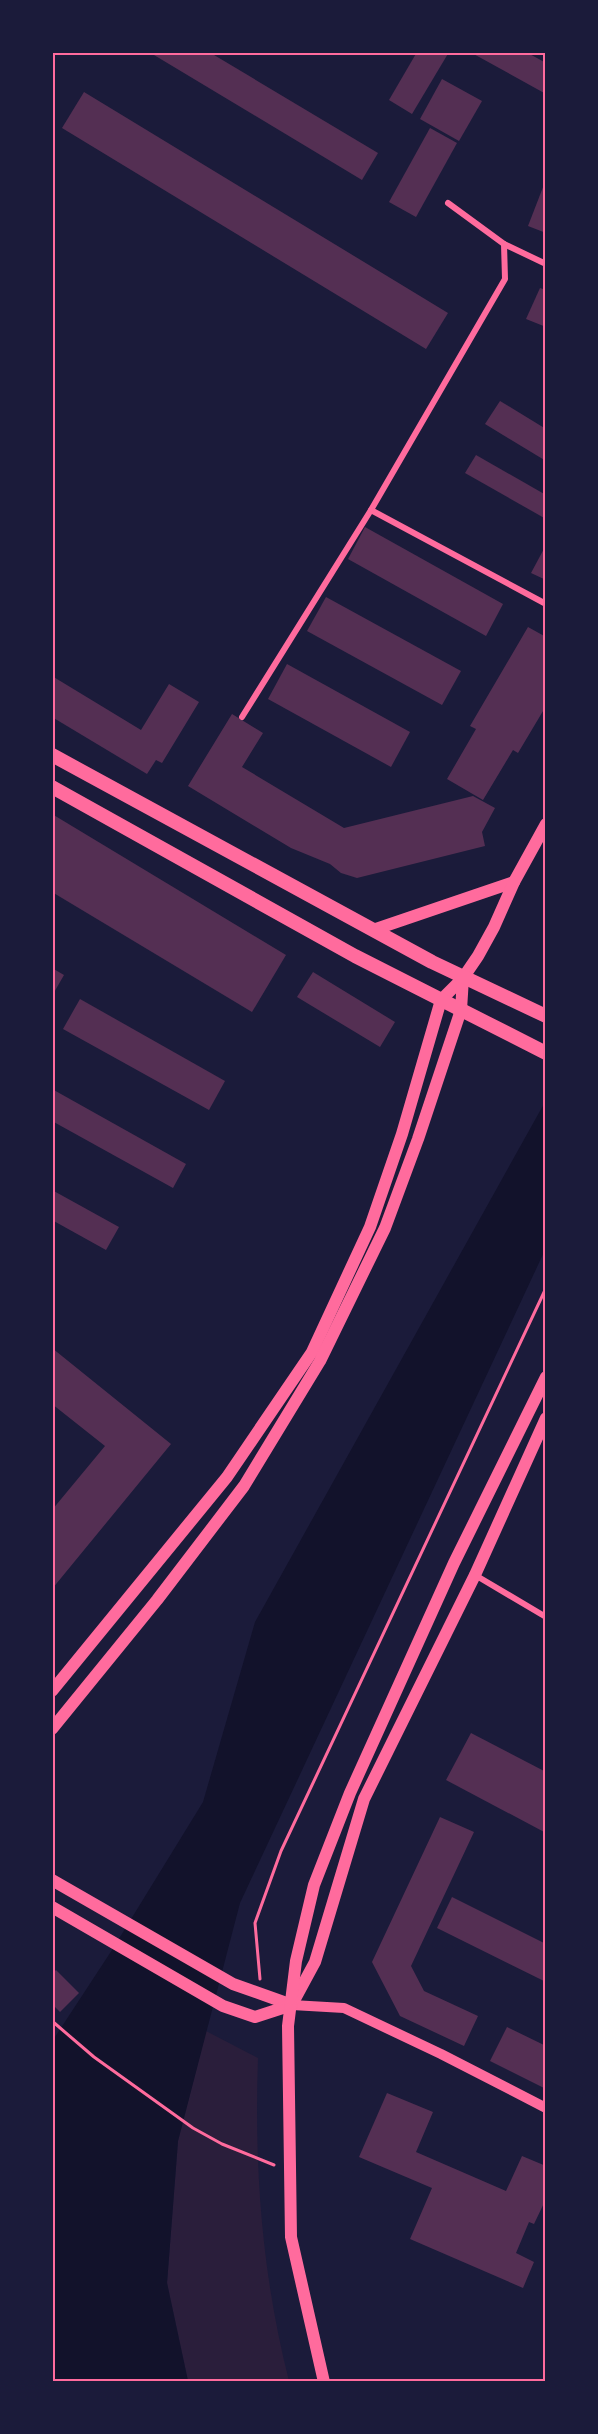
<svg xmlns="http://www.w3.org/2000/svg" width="598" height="2434" viewBox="0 0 598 2434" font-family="'Space Grotesk',sans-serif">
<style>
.green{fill:#2a1e3b}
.water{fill:#12122b}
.building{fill:#542f53}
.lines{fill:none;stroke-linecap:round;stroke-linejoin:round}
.path{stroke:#ff6b9d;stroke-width:3}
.minor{stroke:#ff6b9d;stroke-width:6}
.tertiary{stroke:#ff6b9d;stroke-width:10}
.secondary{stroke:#ff6b9d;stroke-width:12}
.primary{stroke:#ff6b9d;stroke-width:14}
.neatline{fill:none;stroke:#ff6b9d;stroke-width:2}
</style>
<rect width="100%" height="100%" fill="#1b1b3a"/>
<path class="green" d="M206,2031L258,2058C254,2168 262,2275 289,2381H188L167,2283L178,2141Z"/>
<path class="water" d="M545,1102V1250L240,1903L178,2141L167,2283L188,2381H53L52,2035L55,2037L112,1950L203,1802L255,1622Z"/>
<g class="building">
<path d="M149,52H209L378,153L362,180Z"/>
<path d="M417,52H449L412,114L389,100Z"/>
<path d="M470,52H526L546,63V94Z"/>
<path d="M442,79L482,101L459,141L420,119Z"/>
<path d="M84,92L448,313L426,349L62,128Z"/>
<path d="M430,128L457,143L416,217L389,202Z"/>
<path d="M545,182H546V233L528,226Z"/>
<path d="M540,288L546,290V327L526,319Z"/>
<path d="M500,401L546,429V461L485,424Z"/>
<path d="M476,455L546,495V519L465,473Z"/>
<path d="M365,527L503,604L486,636L348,559Z"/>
<path d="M546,545V580L531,573Z"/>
<path d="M326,597L461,671L442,705L307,631Z"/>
<path d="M528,627L546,637V706L518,753L513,750L483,800L447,779L476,729L470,726Z"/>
<path d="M287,664L410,732L391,767L268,699Z"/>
<path d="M52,676L141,730L169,684L199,702L162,763L156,760L147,774L52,717Z"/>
<path d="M232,714L263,733L242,767L344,828L473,796L495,808L482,832L485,846L357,878L341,873L330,864L291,848L188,786Z"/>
<path d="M52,814L286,955L252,1012L52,892Z"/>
<path d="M52,968L64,975L52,996Z"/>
<path d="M313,972L395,1022L380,1047L297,997Z"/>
<path d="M80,999L225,1081L209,1110L63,1029Z"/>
<path d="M52,1089L186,1164L173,1188L52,1121Z"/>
<path d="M52,1190L119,1227L106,1250L52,1220Z"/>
<path d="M52,1348L171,1444L52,1589V1510L105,1446L52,1404Z"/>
<path d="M471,1733L546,1772V1833L446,1780Z"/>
<path d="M440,1817L474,1832L411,1966L424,1991L478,2016L464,2046L400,2016L372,1962Z"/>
<path d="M452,1897L546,1944V1982L437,1928Z"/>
<path d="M56,1970L79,1993L60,2012L52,2004V1974Z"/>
<path d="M507,2027L546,2046V2089L490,2061Z"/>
<path d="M387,2093L433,2112L416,2152L506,2191L522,2156L546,2166V2199L534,2224L529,2222L516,2253L534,2262L523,2288L410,2239L432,2188L359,2157Z"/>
</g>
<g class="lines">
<g class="path">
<path d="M260,1979L255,1923L281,1851L546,1288"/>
<path d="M52,2021L94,2057L193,2128L222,2144L274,2165"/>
</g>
<g class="minor">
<path d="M448,203L504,244L505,279L371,510L546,604"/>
<path d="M504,244L546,264"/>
<path d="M242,717L371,510"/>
<path d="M475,1575L546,1617"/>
</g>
<path class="tertiary" d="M292,2005L344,2008L441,2054L546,2108"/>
<g class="secondary">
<path d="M373,930L514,882"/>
<path d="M52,1691L227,1477L312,1352L370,1227L402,1134L441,1000L463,978L478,956L494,927L514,882L546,824"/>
<path d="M52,1729L157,1600L244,1486L320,1361L385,1228L418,1139L461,1010L463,978"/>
<path d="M52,1880L233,1984L292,2005"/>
<path d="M52,1907L223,2006L255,2017L292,2005"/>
<path d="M295,1999L315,1962L364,1799L475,1575L546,1418"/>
<path d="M324,2382L291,2237L288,2026L296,1961L314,1885L350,1793L454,1563L546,1377"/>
</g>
<g class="primary">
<path d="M52,755L432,962L546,1016"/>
<path d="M52,787L355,956L546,1053"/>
</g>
</g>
<rect width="598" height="2434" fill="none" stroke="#1b1b3a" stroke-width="108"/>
<rect x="54" y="54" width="490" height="2326" class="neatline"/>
</svg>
